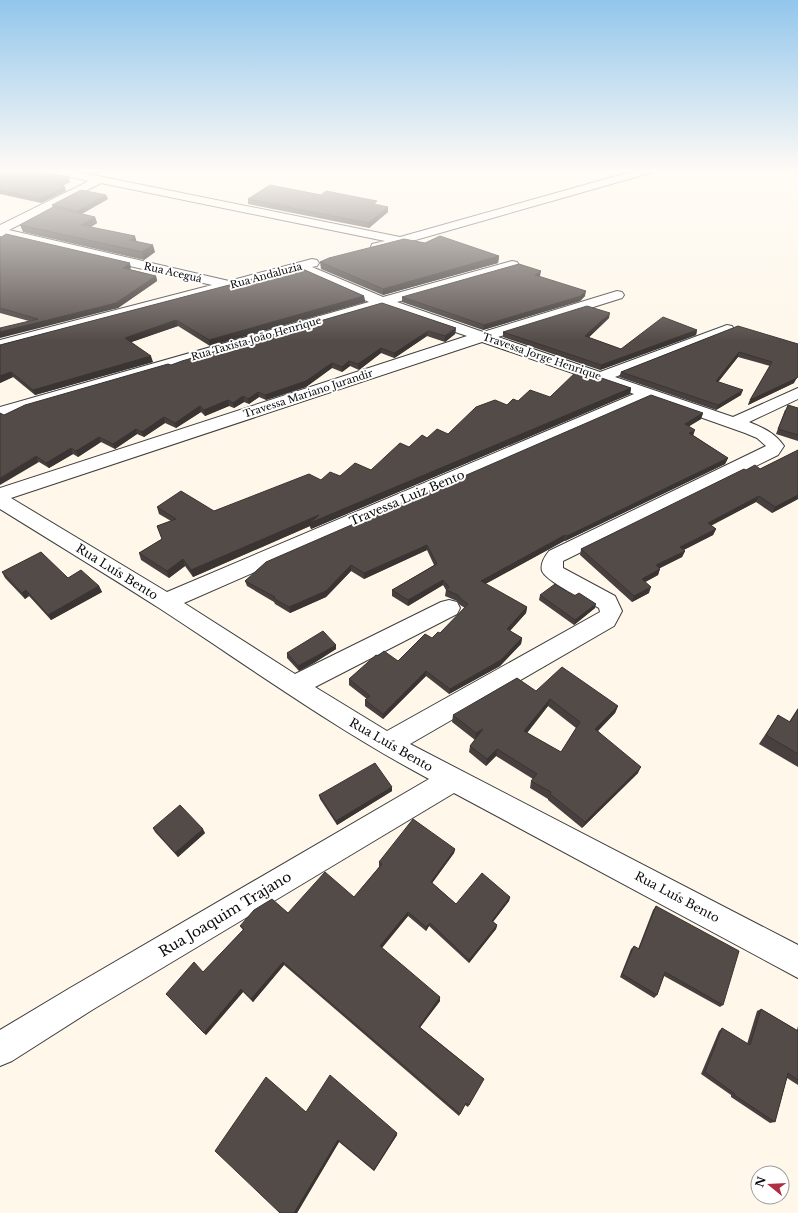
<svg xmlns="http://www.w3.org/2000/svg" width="798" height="1213" viewBox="0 0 798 1213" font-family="'Libre Baskerville',serif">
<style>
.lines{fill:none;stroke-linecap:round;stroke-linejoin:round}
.street-casing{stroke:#3e3e3e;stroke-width:2}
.street{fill:#fff;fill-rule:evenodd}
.wall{fill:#47403e;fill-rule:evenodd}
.shaded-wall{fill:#3a3432}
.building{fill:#534b48;stroke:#3a3432;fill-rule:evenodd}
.labels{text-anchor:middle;stroke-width:4;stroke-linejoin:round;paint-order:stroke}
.far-street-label{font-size:10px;fill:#0b0b0b;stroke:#fff}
.street-label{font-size:12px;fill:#0b0b0b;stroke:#fff}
.near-street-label{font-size:14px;fill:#0b0b0b;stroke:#fff}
</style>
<rect width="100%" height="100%" fill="#fef7ea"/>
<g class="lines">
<g class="street-casing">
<path id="street" d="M52,171H73L400,237L634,171H651L650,173L377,251L372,250L371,247L372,244L385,241L101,183L9,230L229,281L312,259L317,260L319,263L317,266L312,267L383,297L512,261L517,262L519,265L517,268L397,302L483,332L617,291L622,292L624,295L622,298L498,337L600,372L727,325L732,326L734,329L732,332L615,377L733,417L798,388V399L749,422C764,428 775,433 784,446L778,455L563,561V568L615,596L622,611L614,626L410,744L798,945V978L454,793L92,1010L12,1061L0,1066V1030L70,988L429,779C335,729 248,666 159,608C106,574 53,542 0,509V488L467,336L382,307L0,417V407L369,302L298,271L0,350V340L212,285L0,236V225L89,181L53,173ZM482,342L634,394L167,592L11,498ZM649,399L745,433L757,438L766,446L549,551C545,556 540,564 542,571C547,582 587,601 599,608L600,612L387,731L315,687L457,614L460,608L457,602L449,600L441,602L295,674L184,603Z"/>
</g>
<use href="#street" class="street"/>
</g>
<g class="wall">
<path d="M0,171L70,182L62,186L65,187L66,191L41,203L0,194Z"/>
<path d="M106,195L108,199L82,214L95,217L97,223L91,227L136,241L155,252L144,260L23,232L20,225L53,208L52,205Z"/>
<path d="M321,195L388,207V212L369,228L248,204V199Z"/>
<path d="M0,238L131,268L129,269L156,276L157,281L118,308L29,321L0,313Z"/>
<path d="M425,243L499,256L498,263L383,295L321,269L320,262Z"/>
<path d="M298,267L364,296L365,302L210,346L178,326L131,342L153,362L35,395L13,377L0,383V345Z"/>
<path d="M540,276V277L585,296L580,301L483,330L402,302V297Z"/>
<path d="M382,303L456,328L455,334L445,342L427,336L396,357L394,358L381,353L359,370L350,366L342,372L332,368L306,387L266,400L259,397L249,404L244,402L234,408L229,406L205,416L201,412L176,428L165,423L144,437L137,434L115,449L101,442L78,457L73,454L49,468L39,462L4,415L171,365Z"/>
<path d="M609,318L588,338L621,349L697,330L696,335L600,370L503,337V332Z"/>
<path d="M738,326L794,383L748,405L750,400L770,366L738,357L718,382L741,395L716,410L619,377L621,372Z"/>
<path d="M631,388L630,394L311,529L310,526L193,577L185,566L169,578L141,560L139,553L162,539L157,526L171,521L159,514L157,507L214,511L321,480L371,470L409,447L427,438L448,434L507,405L518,401Z"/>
<path d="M798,408V441L776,434L785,410Z"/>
<path d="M703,413L701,419L689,426L693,435L728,458L725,464L565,541H564L485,584L527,607L526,613L510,631L522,638L521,644L500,666L449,694L426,676L383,719L365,706V700L367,699L349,685V679L378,656L398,661L432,638L440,633L465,608L460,605L457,601L445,596L446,590L443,585L408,606L392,596V590L434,565L427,550L364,579L351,571L326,597L290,613L275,604L274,602L247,586L245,581Z"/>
<path d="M798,450V499L772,513L756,502L711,525L716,529L713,535L683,550L685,551L682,557L660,568L658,575L645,582L649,593L632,602L580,555L581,549L746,470L760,469Z"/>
<path d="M2,572L68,578L99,586L102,592L51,620L29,596L25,599L5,578Z"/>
<path d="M540,595L574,596L595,608L574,625L539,600Z"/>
<path d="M336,645V649L314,663L299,671L287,658V653Z"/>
<path d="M536,691L618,706L615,713L598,731L638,773L582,828L548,800V799L530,788L531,781L533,779L496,756L486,766L469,752L470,746L475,740L452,722L453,715ZM548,706L576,728L561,752L527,733Z"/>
<path d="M798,708V767L759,744L778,715L789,722Z"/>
<path d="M392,787V791L337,825L320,799L319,795Z"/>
<path d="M153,828L205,833L178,857L155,832Z"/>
<path d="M455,849L454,853L432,883L456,904L510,897L509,901L493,922L497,925L496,929L469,963L429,926L426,931L408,916L382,948L440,1001L420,1027L484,1079L468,1107L465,1105L459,1116L284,965L253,1002L243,992L206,1035L169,997L203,972L243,930L240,926L288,913L354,897L379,867V862Z"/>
<path d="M656,906L723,1005L720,1007L664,976L657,995L654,998L620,977L631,949L634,946L638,949L653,910Z"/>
<path d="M761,1009L797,1030L798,1026V1085L787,1078L775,1122L770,1123L731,1097V1095L701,1074L719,1031L722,1028L747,1044L757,1011Z"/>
<path d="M306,1112L397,1135L374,1171L339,1142L297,1213H280Z"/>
</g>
<g class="shaded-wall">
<path d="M69,178L70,182L56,189L55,184Z"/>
<path d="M65,187L66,191L41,203L40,199Z"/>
<path d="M106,195L108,199L79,215L77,211Z"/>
<path d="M388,207V212L369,228L368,223Z"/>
<path d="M95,217L97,223L83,232L81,225Z"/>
<path d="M135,236L137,243L130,240Z"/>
<path d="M153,245L155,252L144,260L142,252Z"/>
<path d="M499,256L498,263L383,295V289Z"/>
<path d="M130,263L131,268L124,273L123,268Z"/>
<path d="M541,271L540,276L535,280V275Z"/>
<path d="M156,276L157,281L118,308L0,338V332Z"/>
<path d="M586,291L585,296L580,301L483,330L484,325Z"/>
<path d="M364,296L365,302L210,346L209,340Z"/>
<path d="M610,313L609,318L584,342L585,336Z"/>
<path d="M176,320L178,326L126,344L125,338Z"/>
<path d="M456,328L455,334L445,342V336Z"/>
<path d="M697,330L696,335L600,370L601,365Z"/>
<path d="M428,331L427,336L396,357L394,358V353Z"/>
<path d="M381,348V353L359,370L358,364Z"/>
<path d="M739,352L738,357L715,386L716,381Z"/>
<path d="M151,356L153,362L35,395L33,390Z"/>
<path d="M349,361L350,366L342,372V367Z"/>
<path d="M332,363V368L306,387L266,400L265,395Z"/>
<path d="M11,372L13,377L0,383V376Z"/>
<path d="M798,376L794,383L748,405L750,400Z"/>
<path d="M631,388L630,394L311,529L310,526L193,577L191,570L319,515Z"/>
<path d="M743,390L741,395L716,410L718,405Z"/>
<path d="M258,392L259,397L249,404L248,399Z"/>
<path d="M243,396L244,402L234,408L233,403Z"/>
<path d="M228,400L229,406L205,416L204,410Z"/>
<path d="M200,406L201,412L176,428L175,423Z"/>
<path d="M703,413L701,419L683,430L685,424Z"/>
<path d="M164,417L165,423L144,437L142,432Z"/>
<path d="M136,429L137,434L115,449L113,444Z"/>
<path d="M695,430L693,436L689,433Z"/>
<path d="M99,437L101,442L78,457L76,451Z"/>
<path d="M71,448L73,454L49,468L46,463Z"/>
<path d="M36,456L39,462L0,485V478Z"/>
<path d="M728,458L725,464L565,541L567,536Z"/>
<path d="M798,495V499L772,513L775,507Z"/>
<path d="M759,496L756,502L705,529L708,523Z"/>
<path d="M716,529L713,535L678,553L680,547Z"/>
<path d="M565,535L564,541L480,587L481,581Z"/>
<path d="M427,545V550L364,579V573Z"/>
<path d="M685,551L682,557L654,571L656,565Z"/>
<path d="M183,559L185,566L169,578L167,571Z"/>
<path d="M351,565V571L326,597L290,613L289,607Z"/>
<path d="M660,569L658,575L640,585L642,579Z"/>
<path d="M443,580V585L408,606V600Z"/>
<path d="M99,586L102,592L51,620L48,615Z"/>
<path d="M651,587L649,593L632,602L634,596Z"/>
<path d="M26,590L29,596L25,599L22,593Z"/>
<path d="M596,604L595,608L574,625L575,620Z"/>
<path d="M527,607L526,613L506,635L507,629Z"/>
<path d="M522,638L521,644L500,666L449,694L450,689Z"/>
<path d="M336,645V649L314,663L299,671L298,666Z"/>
<path d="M426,671V676L383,719V714Z"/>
<path d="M550,699L548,706L523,738L524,731Z"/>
<path d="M618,706L615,713L593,736L595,729Z"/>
<path d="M483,729L475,740L476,733Z"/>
<path d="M497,749L496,756L486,766L487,759Z"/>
<path d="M641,767L638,773L582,828L585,822Z"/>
<path d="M392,787V791L337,825L336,821Z"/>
<path d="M203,829L205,833L178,857L175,853Z"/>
<path d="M455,849L454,853L430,886L431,882Z"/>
<path d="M510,897L509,901L491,924L492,921Z"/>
<path d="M408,912V916L380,950V946Z"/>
<path d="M430,923L429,926L426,931V927Z"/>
<path d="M497,925L496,929L469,963V960Z"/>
<path d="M283,962L284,965L253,1002L251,999Z"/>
<path d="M241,989L243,992L206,1035L204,1033Z"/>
<path d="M440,997V1001L419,1029V1027Z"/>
<path d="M397,1133V1135L374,1171V1170Z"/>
<path d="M338,1140L339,1142L297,1213H294Z"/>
</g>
<g class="building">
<path d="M0,171H36L69,178L55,184L65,187L40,199L0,190Z"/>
<path d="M270,185L321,195L326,191L377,201L374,204L388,207L368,223L248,199Z"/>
<path d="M81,190L106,195L77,211L52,205Z"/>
<path d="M53,207L95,217L81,225L135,236L130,240L153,245L142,252L20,225Z"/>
<path d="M6,234L130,263L123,268L156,276L116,303L0,332V328L38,319L0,308V238Z"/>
<path d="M440,236L499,256L383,289L320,262L329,258L404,239L425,243Z"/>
<path d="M519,264L541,271L535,275L586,291L581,296L484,325L402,297Z"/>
<path d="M298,267L364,296L209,340L176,320L125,338L151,356L33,390L11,372L0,376V345Z"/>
<path d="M382,303L456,328L445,336L428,331L396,352L394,353L381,348L358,364L349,361L342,367L332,363L306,381L265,395L258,392L248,399L243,396L233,403L228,400L204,410L200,406L175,423L164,417L142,432L136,429L113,444L99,437L76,451L71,448L46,463L36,456L0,478V413L4,415L25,405L168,364L171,365L182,361Z"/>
<path d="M587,306L610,313L585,336L621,349L663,317L697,330L601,365L503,332Z"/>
<path d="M738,326L798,344V376L797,378L750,400L772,362L739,352L716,381L743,390L718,405L621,372Z"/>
<path d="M578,370L631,388L310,523L319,515L191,570L183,559L167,571L139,553L162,539L157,526L176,519L157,507L181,491L214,511L309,474L321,480L330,472L340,476L355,463L371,470L400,443L409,447L422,435L427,438L437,429L448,434L476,407L495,400L507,405L513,399L518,401L530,390L550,397Z"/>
<path d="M651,395L703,413L685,424L695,430L689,433L728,458L567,536L565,535L481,581L527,607L507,629L522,638L501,660L450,689L426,671L383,714L365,700L370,696L349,679L376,655L378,656L384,651L398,661L425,634L432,638L438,632L440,633L468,604L461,599L458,595L446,590L449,587L443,580L408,600L392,590L437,564L427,545L364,573L351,565L326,591L289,607L273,598L275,597L245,581L266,562Z"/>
<path d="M788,405L798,408V435L778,429Z"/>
<path d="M798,450V495L775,507L759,496L708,523L716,529L680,547L685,551L656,565L660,569L642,579L651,587L634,596L581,549L744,469L746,470L755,465L760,469Z"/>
<path d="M41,552L68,578L81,570L99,586L48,615L26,590L22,593L2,572Z"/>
<path d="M555,584L574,596L579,593L596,604L575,620L540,595Z"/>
<path d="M323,631L336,645L313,658L298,666L287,653Z"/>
<path d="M562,667L618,706L595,729L641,767L585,822L550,794L551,792L531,781L537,774L497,749L487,759L470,746L483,729L476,733L453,715L517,678L536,691ZM550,699L580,722L561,752L524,731Z"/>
<path d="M798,709V754L766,735L778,715L790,722Z"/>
<path d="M375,763L392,787L336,821L319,795Z"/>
<path d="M180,805L203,829L175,853L153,828Z"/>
<path d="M413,819L455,849L431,882L456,904L482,873L510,897L492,921L497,925L469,960L430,923L426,927L408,912L380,946L440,997L419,1027L484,1079L469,1105L466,1103L460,1114L283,962L251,999L241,989L204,1033L166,994L194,962L203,972L244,929L240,926L254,910L272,899L288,913L325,872L354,897L382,864L379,862Z"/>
<path d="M656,906L739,951L723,1005L665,972L657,995L622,974L634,946L639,949Z"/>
<path d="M761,1009L798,1031V1080L788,1073L775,1122L734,1095L735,1094L705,1072L722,1028L750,1045Z"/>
<path d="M330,1075L397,1133L374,1170L338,1140L294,1213H280L215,1151L266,1077L306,1112Z"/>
</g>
<linearGradient id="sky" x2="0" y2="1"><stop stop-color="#92c6ec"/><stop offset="0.5" stop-color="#fffbf6"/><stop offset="1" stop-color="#fffbf6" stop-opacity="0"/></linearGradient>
<rect width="798" height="341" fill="url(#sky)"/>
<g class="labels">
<g class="far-street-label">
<text transform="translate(173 272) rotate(13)" y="4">Rua Aceguá</text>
<text transform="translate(266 275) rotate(-15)" y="4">Rua Andaluzia</text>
<text transform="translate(256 338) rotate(-16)" y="4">Rua Taxista João Henrique</text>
<text transform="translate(542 356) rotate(19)" y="4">Travessa Jorge Henrique</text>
<text transform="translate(308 393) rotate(-18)" y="4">Travessa Mariano Jurandir</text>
</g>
<g class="street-label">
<text transform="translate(407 498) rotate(-23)" y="4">Travessa Luiz Bento</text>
<text transform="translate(117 572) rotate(32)" y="4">Rua Luís Bento</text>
<text transform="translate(391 745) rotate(30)" y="4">Rua Luís Bento</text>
<text transform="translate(677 897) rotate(28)" y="4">Rua Luís Bento</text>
</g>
<g class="near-street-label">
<text transform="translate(225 914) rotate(-31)" y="5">Rua Joaquim Trajano</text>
</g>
</g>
<g transform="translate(770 1185) rotate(288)"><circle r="19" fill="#ffffff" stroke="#9d9d9d"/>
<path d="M0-3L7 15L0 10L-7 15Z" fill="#b12d42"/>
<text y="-6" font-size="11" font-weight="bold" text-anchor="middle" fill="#0b0b0b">N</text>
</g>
</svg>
